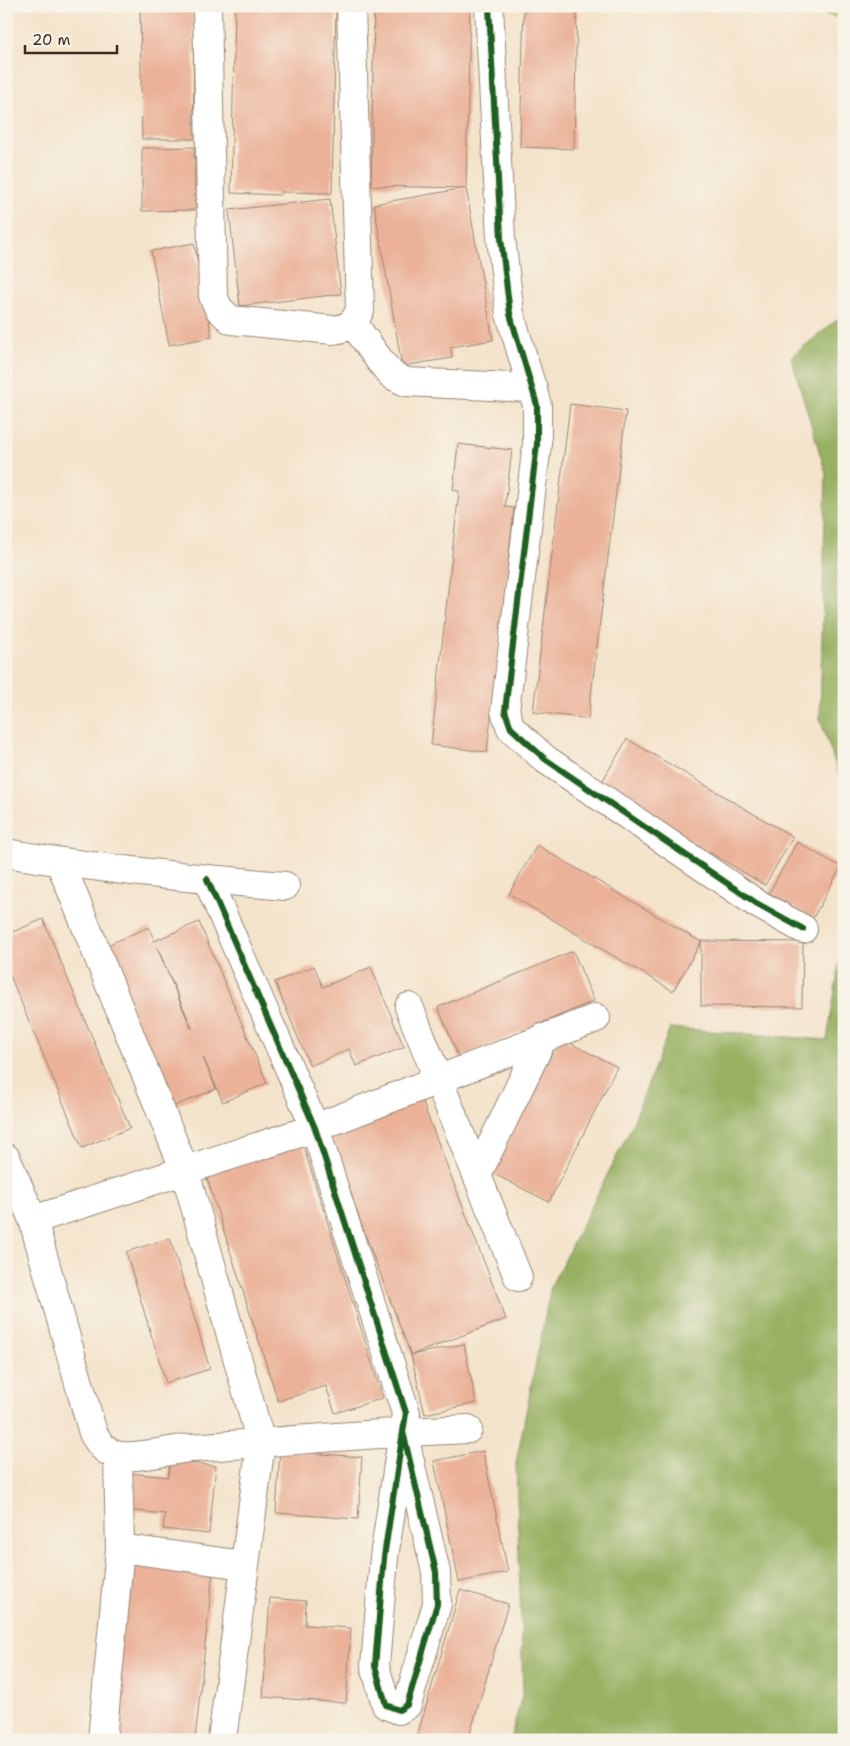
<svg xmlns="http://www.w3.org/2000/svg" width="850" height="1746" viewBox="0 0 850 1746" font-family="'Shantell Sans',sans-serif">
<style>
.green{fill:#bfcd70;stroke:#7d7c47}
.forest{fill:#97b062;stroke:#696d40}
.building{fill:#ebb299;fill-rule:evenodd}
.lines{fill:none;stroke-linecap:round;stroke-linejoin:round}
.minor-casing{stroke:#988674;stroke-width:30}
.minor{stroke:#fff;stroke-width:28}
.cycleway-casing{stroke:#f7f3e8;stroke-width:9}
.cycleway{stroke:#1b5e20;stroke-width:6}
</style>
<rect width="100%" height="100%" fill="#f7f3e8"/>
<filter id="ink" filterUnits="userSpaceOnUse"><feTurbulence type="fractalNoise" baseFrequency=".02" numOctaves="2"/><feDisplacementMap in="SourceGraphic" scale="10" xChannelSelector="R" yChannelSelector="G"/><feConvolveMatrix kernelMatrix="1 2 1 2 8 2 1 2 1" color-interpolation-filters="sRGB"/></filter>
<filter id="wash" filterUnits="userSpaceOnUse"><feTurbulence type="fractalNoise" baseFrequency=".0096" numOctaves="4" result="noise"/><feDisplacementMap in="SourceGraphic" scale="20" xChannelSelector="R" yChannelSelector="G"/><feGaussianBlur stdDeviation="1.12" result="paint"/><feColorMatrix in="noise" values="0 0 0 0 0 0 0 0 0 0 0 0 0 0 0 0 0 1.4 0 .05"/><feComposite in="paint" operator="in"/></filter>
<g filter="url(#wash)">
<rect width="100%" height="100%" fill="#f4e3cb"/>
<path class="green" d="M793,6H844V19Z"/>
<g class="forest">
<path d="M844,314V790L820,719L826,474L791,357Z"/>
<path d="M844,935V1740H510L523,1692L516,1463L551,1286L631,1128L670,1028L827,1040Z"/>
</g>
<g id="blocks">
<g class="building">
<path d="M140,6H193L194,139H142Z"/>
<path d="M235,6H336L332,193L281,192V195L231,193Z"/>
<path d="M374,6H470L466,188L493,340L451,347L452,358L402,366L374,204L466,188L371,186Z"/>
<path d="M524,6H577L574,149L520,147Z"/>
<path d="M194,147L195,210L142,211V148Z"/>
<path d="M330,199L341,294L240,306L229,210Z"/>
<path d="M194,243L212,337L169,345L151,251Z"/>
<path d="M570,404L626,411L588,719L533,712Z"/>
<path d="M458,444L512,450L505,507L514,508L487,752L431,745L459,491L453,490Z"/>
<path d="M627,739L793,837L765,885L599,787Z"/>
<path d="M797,842L841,867L813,918L769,893Z"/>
<path d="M537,845L701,942V941L803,942L802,1007L701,1006V942L673,991L509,894Z"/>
<path d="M43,919L130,1128L82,1148L6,966V935Z"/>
<path d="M199,922L267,1083L223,1102L203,1057L216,1089L172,1107L105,946L149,927L154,941ZM157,947L192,1028H191Z"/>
<path d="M573,951L594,1001L459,1058L438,1007Z"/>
<path d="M314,966L323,987L371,967L404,1047L356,1066L349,1049L310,1066L275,982Z"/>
<path d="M560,1038L617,1067L549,1202L492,1173Z"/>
<path d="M421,1098L506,1319L411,1355L327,1134Z"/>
<path d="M303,1145L383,1398L335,1413L326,1386L278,1401L206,1175Z"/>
<path d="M170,1238L210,1369L166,1383L126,1252Z"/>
<path d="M464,1344L476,1403L425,1414L411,1355Z"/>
<path d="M280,1451L362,1457L358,1519L276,1513Z"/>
<path d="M483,1451L508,1572L459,1582L434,1461Z"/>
<path d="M170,1461L216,1466L209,1534L163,1529L165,1514L127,1510L130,1473L168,1477Z"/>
<path d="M124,1553L213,1570L195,1740H105Z"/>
<path d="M460,1590L508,1604L475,1717L468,1740H416Z"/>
<path d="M270,1598L306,1601L305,1625L351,1628L346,1703L263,1697Z"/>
</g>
</g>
</g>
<g filter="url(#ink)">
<use href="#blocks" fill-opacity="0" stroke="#988674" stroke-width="1"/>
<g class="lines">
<g class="minor-casing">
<g id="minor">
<path d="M207,6L213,296L219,309L231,320L333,330C348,328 354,324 360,310L351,6"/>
<path d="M489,6L501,238L510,314L537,405V444L505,711L511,728L545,759L756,903L803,929"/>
<path d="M353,323L380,361L392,375L406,382L533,388"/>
<path d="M6,853C98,869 192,878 285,886"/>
<path d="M60,862L185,1171L261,1443L222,1740"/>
<path d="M207,879L315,1128L406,1413L403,1432L436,1572L437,1604L407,1705L399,1710L386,1705L375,1666L384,1557L403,1432"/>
<path d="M409,1007L518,1277"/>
<path d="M6,1158L33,1220L93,1433C99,1443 104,1452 117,1455C133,1460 173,1449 192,1448C284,1441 376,1433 468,1429"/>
<path d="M477,1175L543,1038"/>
<path d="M33,1220L315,1128L596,1018"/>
<path d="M120,1548L244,1565"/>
<path d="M102,1740L120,1548L118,1456"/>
</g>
</g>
<use href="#minor" class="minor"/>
<g class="cycleway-casing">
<g id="cycleway">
<path d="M489,6L501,238L510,314L537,405V444L505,711L511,728L545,759L756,903L803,929"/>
<path d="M207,879L315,1128L406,1413L403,1432L436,1572L437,1604L407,1705L399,1710L386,1705L375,1666L384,1557L403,1432"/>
</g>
</g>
<use href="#cycleway" class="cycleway"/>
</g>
</g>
<rect width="850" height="1746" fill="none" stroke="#f7f3e8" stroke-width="25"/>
<path d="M25 45v8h92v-8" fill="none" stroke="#3b2a1e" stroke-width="2.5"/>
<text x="32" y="45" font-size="15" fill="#3b2a1e" stroke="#f7f3e8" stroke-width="4" paint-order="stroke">20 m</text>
</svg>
